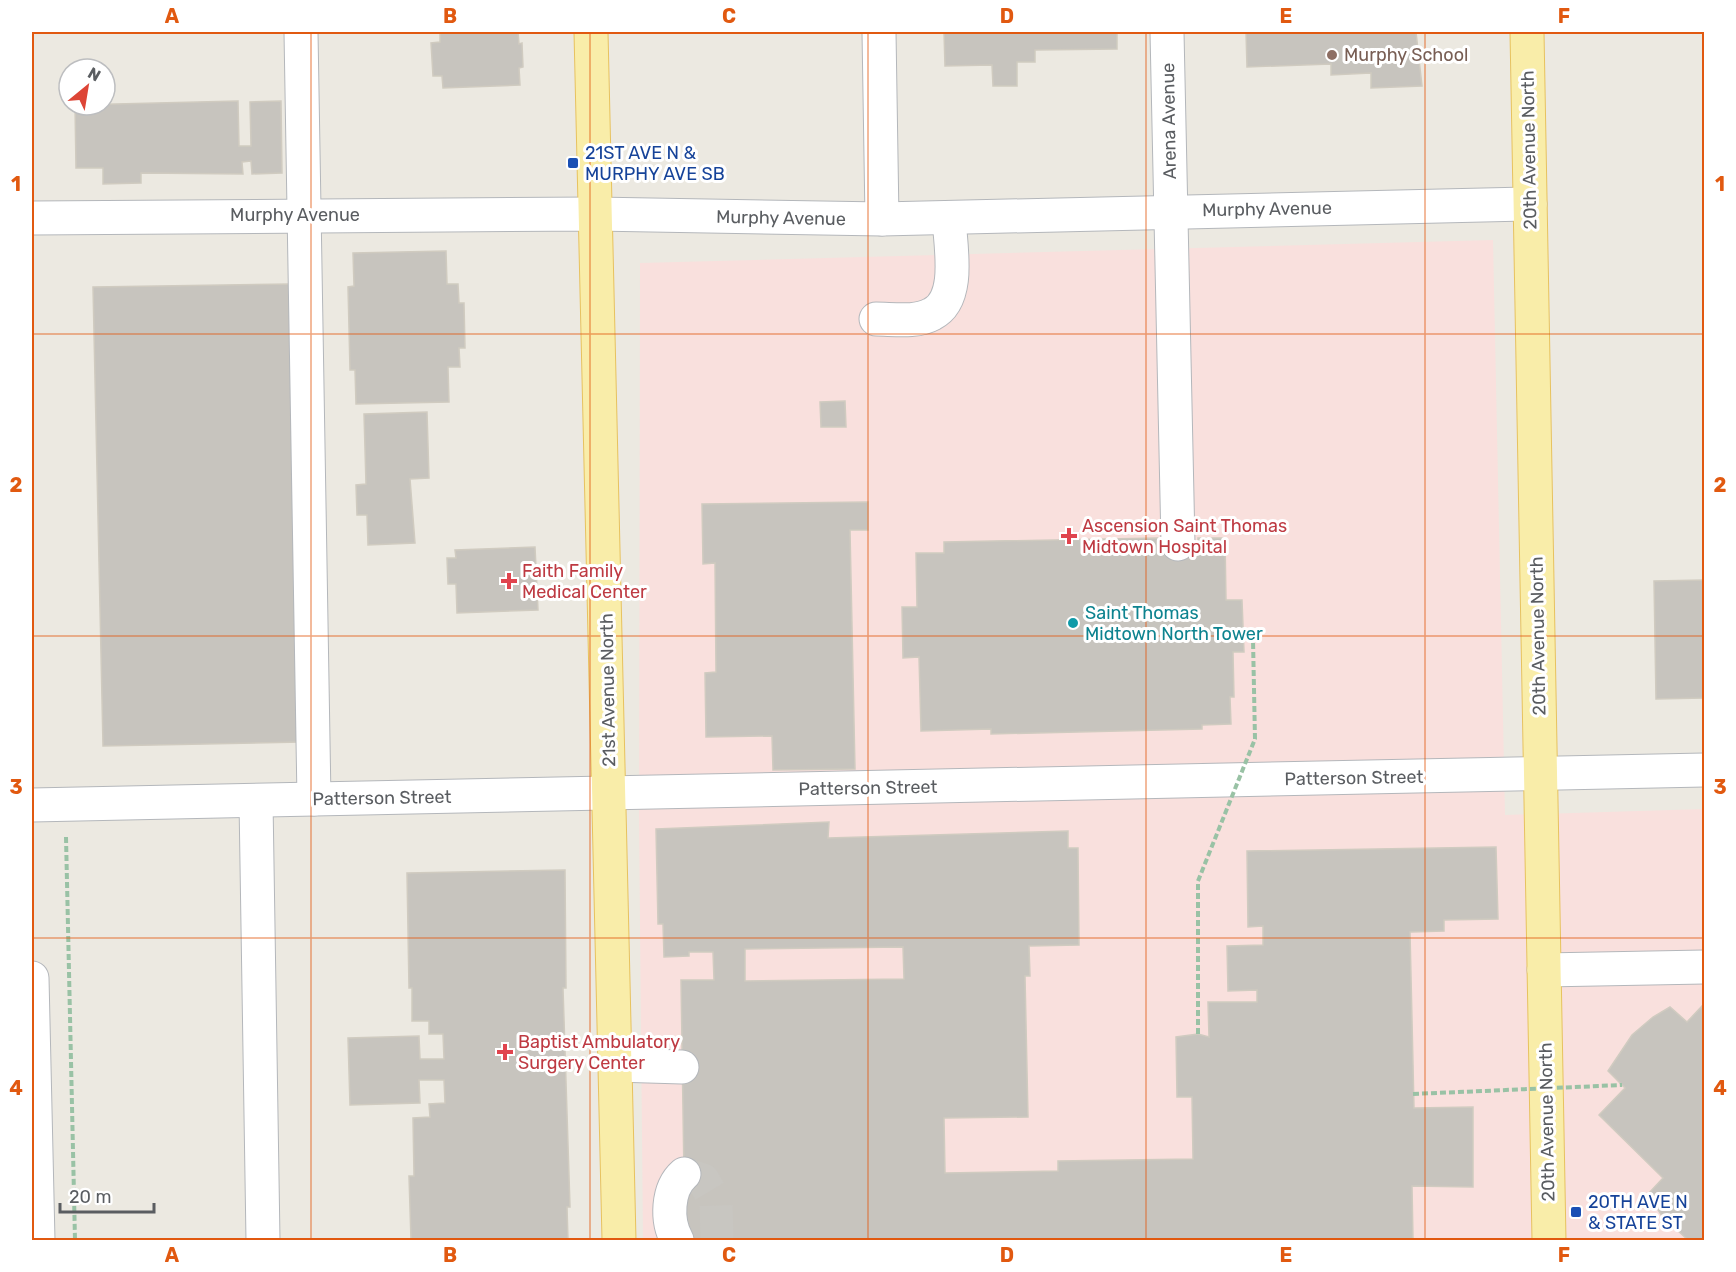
<svg xmlns="http://www.w3.org/2000/svg" width="1736" height="1272" viewBox="0 0 1736 1272" font-family="Rubik,sans-serif">
<style>
.medical{fill:#f9e0dd}
.building{fill:#c7c4be;stroke:#d0cbc0;stroke-width:1.5;fill-rule:evenodd}
.lines{fill:none;stroke-linecap:round;stroke-linejoin:round}
.minor-tunnel{stroke:#c8c6c1;stroke-width:33;stroke-dasharray:33 16;stroke-linecap:butt}
.minor-casing{stroke:#b4b7bb;stroke-width:35}
.major-casing{stroke:#e7c25f;stroke-width:35}
.path{stroke:#99c2a5;stroke-width:4;stroke-dasharray:6 3;stroke-linecap:butt}
.minor{stroke:#fff;stroke-width:33}
.major{stroke:#f9eda9;stroke-width:33}
.path-bridge{stroke:#99c2a5;stroke-width:4;stroke-dasharray:6 3;stroke-linecap:butt}
.grid{fill:none;stroke:#e15910;stroke-width:1.5;stroke-opacity:0.55}
.education-dot{fill:#8d6e63;stroke:#fff;stroke-width:2}
.transit-dot{fill:#1a4fb4;stroke:#fff;stroke-width:2}
.health-dot{fill:#e0444e;stroke:#fff;stroke-width:2}
.culture-dot{fill:#0f9aa8;stroke:#fff;stroke-width:2}
.labels{text-anchor:middle;stroke-width:6;stroke-linejoin:round;paint-order:stroke}
.education-label{font-size:18px;fill:#785e54;stroke:#fff;text-anchor:start}
.street-label{font-size:18px;fill:#5a5d61;stroke:#fff}
.transit-label{font-size:18px;fill:#164399;stroke:#fff;text-anchor:start}
.health-label{font-size:18px;fill:#be3a42;stroke:#fff;text-anchor:start}
.culture-label{font-size:18px;fill:#0d838f;stroke:#fff;text-anchor:start}
.neatline{fill:none;stroke:#e15910;stroke-width:2}
.grid-label{font-size:20px;text-anchor:middle;font-weight:bold;fill:#e15910}
</style>
<rect width="100%" height="100%" fill="#ece9e1"/>
<path class="medical" d="M1493,240L1505,815L1704,809V1240H643L639,819L640,263Z"/>
<g class="building">
<path d="M440,32H518L519,44L522,43L523,67L519,68L520,85L443,88L442,76H433L431,43L440,42Z"/>
<path d="M944,32H1117V49L1035,50V62H1017V86H993L992,65L945,66Z"/>
<path d="M1246,32H1416L1422,86L1371,88V73L1331,75V64L1247,67Z"/>
<path d="M238,101L239,146H251L250,102L281,101L282,173L252,174L251,161L242,162L243,174L141,173V183L103,184V168H76L75,105Z"/>
<path d="M446,251L447,284H458L459,303H464L465,348H459L460,367H448L449,402L356,404L355,370H350L348,287L354,286L353,253Z"/>
<path d="M291,284L301,742L103,746L93,287Z"/>
<path d="M845,401L846,427H821L820,402Z"/>
<path d="M427,412L429,478L410,479L415,543L368,545L367,515H357L356,485L366,484L364,414Z"/>
<path d="M868,502V530H850L855,769L773,770L772,736L706,737L705,673L716,672L715,563L703,564L702,504Z"/>
<path d="M1158,538V544L1198,543V538H1225L1226,600H1242L1244,652H1233L1234,697H1230L1231,724L1202,725V729L991,734V729L921,731L919,657L903,658L902,607H917L916,553H944V542Z"/>
<path d="M535,547L538,610L457,613L456,584H448L447,558H456L455,550Z"/>
<path d="M1704,580V698L1656,699L1654,581Z"/>
<path d="M829,822L828,838L1068,831V848H1078L1079,945L1029,946L1030,976H1025L1028,1117L944,1118L945,1173L1058,1171V1161L1193,1159L1192,1097H1177L1176,1037L1198,1034L1209,1037L1208,1002H1257V990L1228,991L1227,946L1263,945V926L1248,927L1247,851L1496,847L1498,919L1444,920V931L1410,932L1414,1108L1473,1107V1187L1412,1186L1413,1239L1411,1240H685L681,980H714L713,952H689V956L664,957L663,924H658L656,829ZM903,947L904,979L745,981V949Z"/>
<path d="M565,870L566,988H563L570,1207H567L568,1240H411L409,1176H414L413,1118L430,1117L429,1104L445,1103L444,1080H419L420,1103L350,1105L348,1038L419,1036L420,1059H444L443,1034H429V1021H412V988H409L407,873Z"/>
<path d="M1704,1004V1240H1688L1662,1216L1648,1194L1663,1178L1599,1115L1625,1088L1608,1071L1632,1035L1653,1017L1670,1007L1687,1022Z"/>
</g>
<g class="lines">
<path class="minor-tunnel" d="M684,1174L703,1180L716,1202L717,1240"/>
<g class="minor-casing">
<g id="minor">
<path d="M301,32L314,799"/>
<path d="M879,32L882,219"/>
<path d="M1167,32L1178,544"/>
<path d="M32,218L595,214L882,219L1530,204"/>
<path d="M876,319C893,319 916,323 932,314C962,299 950,244 949,218"/>
<path d="M256,801L263,1240"/>
<path d="M32,805L1704,770"/>
<path d="M1544,970L1704,967"/>
<path d="M32,978L38,1240"/>
<path d="M615,1065L682,1067"/>
<path d="M677,1240C666,1221 667,1189 684,1174"/>
</g>
</g>
<g class="major-casing">
<g id="major">
<path d="M591,32L619,1240"/>
<path d="M1527,32L1549,1240"/>
</g>
</g>
<path class="path" d="M66,837L75,1240"/>
<use href="#minor" class="minor"/>
<use href="#major" class="major"/>
<g class="path-bridge">
<path d="M1198,1034V881L1255,739L1253,639H1243"/>
<path d="M1413,1094L1622,1085"/>
</g>
</g>
<path class="grid" d="M311,32V1240M590,32V1240M868,32V1240M1146,32V1240M1425,32V1240M32,334H1704M32,636H1704M32,938H1704"/>
<circle class="education-dot" cx="1332" cy="55" r="6"/>
<g class="transit-dot">
<rect x="567" y="157" width="12" height="12" rx="3"/>
<rect x="1570" y="1206" width="12" height="12" rx="3"/>
</g>
<g class="health-dot">
<path d="M1066 527h6v6h6v6h-6v6h-6v-6h-6v-6h6z"/>
<path d="M506 572h6v6h6v6h-6v6h-6v-6h-6v-6h6z"/>
<path d="M502 1043h6v6h6v6h-6v6h-6v-6h-6v-6h6z"/>
</g>
<circle class="culture-dot" cx="1073" cy="623" r="6"/>
<g class="labels">
<g class="education-label">
<text x="1344" y="61">Murphy School</text>
</g>
<g class="street-label">
<text transform="translate(1169 121) rotate(-91)" y="6">Arena Avenue</text>
<text transform="translate(1529 150) rotate(-91)" y="6">20th Avenue North</text>
<text transform="translate(1267 209) rotate(-1)" y="6">Murphy Avenue</text>
<text x="295" y="221">Murphy Avenue</text>
<text transform="translate(781 218) rotate(1)" y="6">Murphy Avenue</text>
<text transform="translate(1538 636) rotate(-91)" y="6">20th Avenue North</text>
<text transform="translate(608 690) rotate(-91)" y="6">21st Avenue North</text>
<text transform="translate(1354 778) rotate(-1)" y="6">Patterson Street</text>
<text transform="translate(868 788) rotate(-1)" y="6">Patterson Street</text>
<text transform="translate(382 798) rotate(-1)" y="6">Patterson Street</text>
<text transform="translate(1547 1122) rotate(-91)" y="6">20th Avenue North</text>
</g>
<g class="transit-label">
<text x="585" y="159">21ST AVE N &amp;<tspan x="585" dy="21">MURPHY AVE SB</tspan></text>
<text x="1588" y="1208">20TH AVE N<tspan x="1588" dy="21">&amp; STATE ST</tspan></text>
</g>
<g class="health-label">
<text x="1082" y="532">Ascension Saint Thomas<tspan x="1082" dy="21">Midtown Hospital</tspan></text>
<text x="522" y="577">Faith Family<tspan x="522" dy="21">Medical Center</tspan></text>
<text x="518" y="1048">Baptist Ambulatory<tspan x="518" dy="21">Surgery Center</tspan></text>
</g>
<g class="culture-label">
<text x="1085" y="619">Saint Thomas<tspan x="1085" dy="21">Midtown North Tower</tspan></text>
</g>
</g>
<rect width="1736" height="1272" fill="none" stroke="#ffffff" stroke-width="66"/>
<g transform="translate(87 87) rotate(30)"><circle r="28" fill="#ffffff" stroke="#bdbec0" stroke-width="1.5"/>
<path d="M0-4.5L10 22L0 15L-10 22Z" fill="#dd4536"/>
<text y="-9" font-size="16" font-weight="bold" text-anchor="middle" fill="#5a5d61">N</text>
</g>
<path d="M60 1203v9h94v-9" fill="none" stroke="#5a5d61" stroke-width="3"/>
<text x="69" y="1203" font-size="18" fill="#5a5d61" stroke="#ffffff" stroke-width="4.5" paint-order="stroke">20 m</text>
<rect x="33" y="33" width="1670" height="1206" class="neatline"/>
<g class="grid-label">
<text x="172" y="23">A</text>
<text x="450" y="23">B</text>
<text x="729" y="23">C</text>
<text x="1007" y="23">D</text>
<text x="1286" y="23">E</text>
<text x="1564" y="23">F</text>
<text x="16" y="191">1</text>
<text x="1720" y="191">1</text>
<text x="16" y="492">2</text>
<text x="1720" y="492">2</text>
<text x="16" y="794">3</text>
<text x="1720" y="794">3</text>
<text x="16" y="1095">4</text>
<text x="1720" y="1095">4</text>
<text x="172" y="1262">A</text>
<text x="450" y="1262">B</text>
<text x="729" y="1262">C</text>
<text x="1007" y="1262">D</text>
<text x="1286" y="1262">E</text>
<text x="1564" y="1262">F</text>
</g>
</svg>
